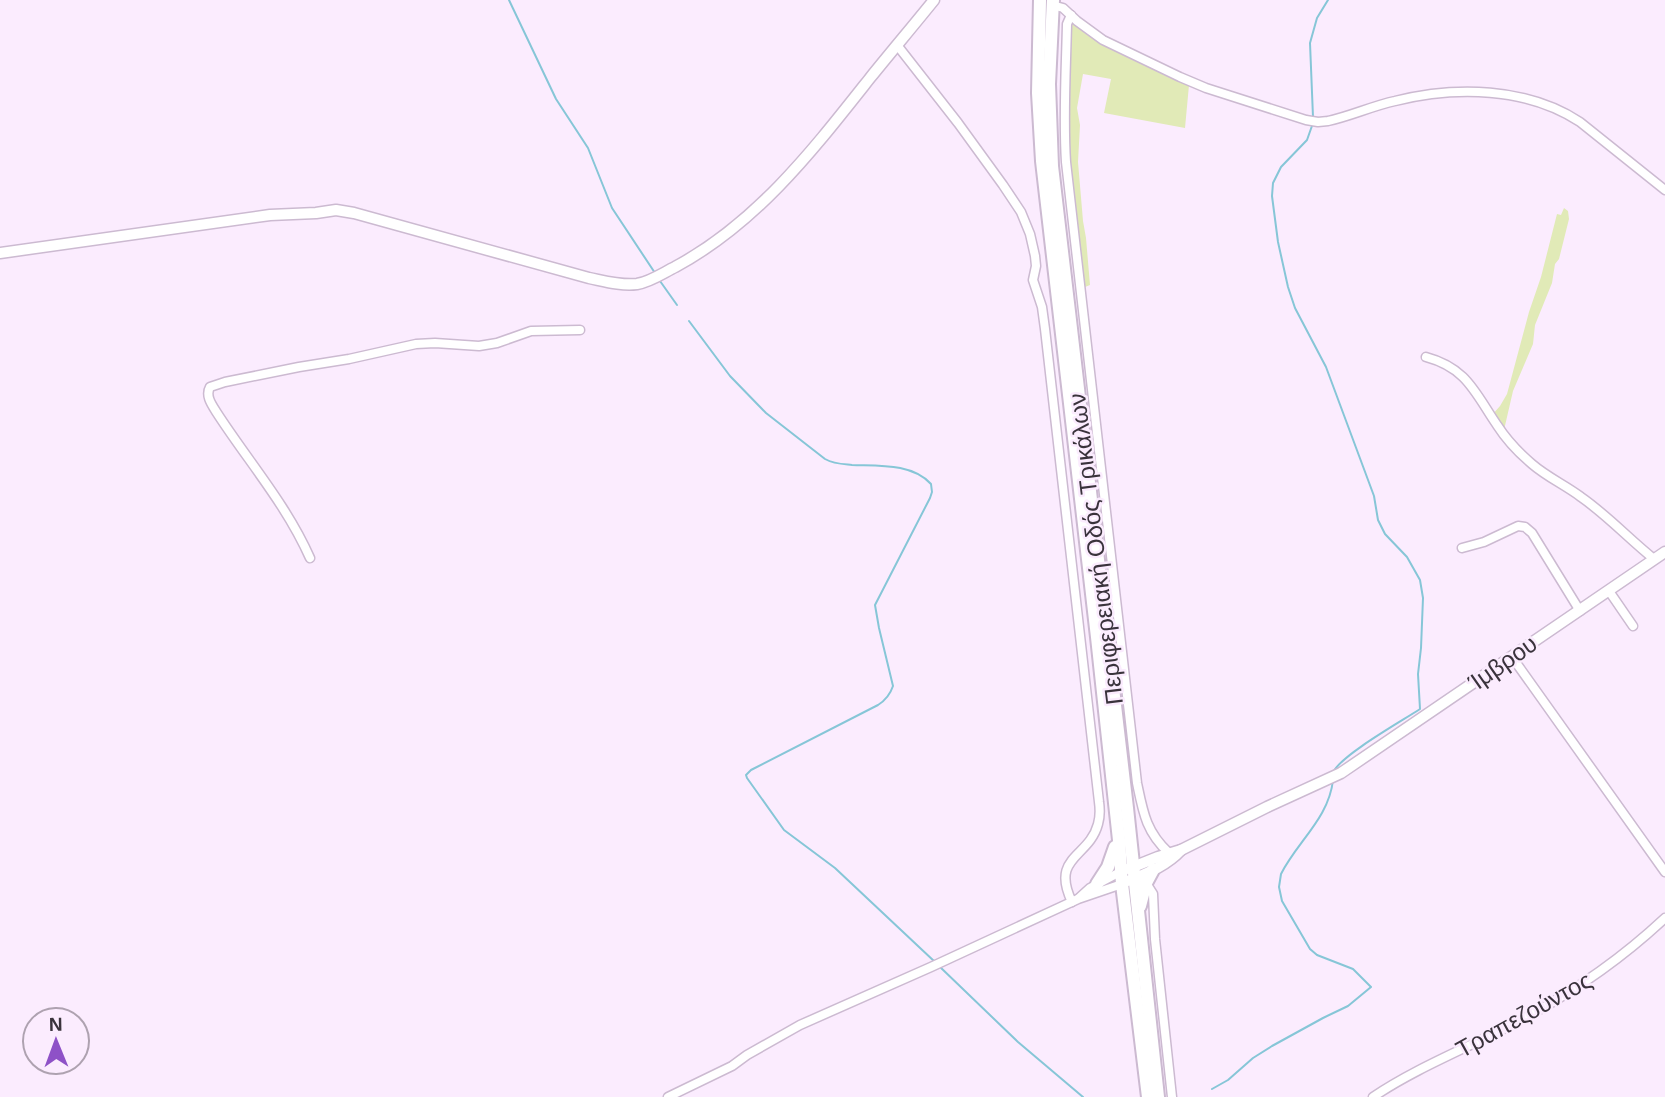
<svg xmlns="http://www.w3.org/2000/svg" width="1665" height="1097" viewBox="0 0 1665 1097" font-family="Helvetica,sans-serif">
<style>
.green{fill:#e1eab7}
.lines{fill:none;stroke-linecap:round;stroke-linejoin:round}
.stream{stroke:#86c6d7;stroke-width:2}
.minor-casing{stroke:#ccbad1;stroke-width:11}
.tertiary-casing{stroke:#ccbad1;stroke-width:13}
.primary-casing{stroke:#ccbad1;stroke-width:16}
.minor{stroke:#fff;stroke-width:8}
.tertiary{stroke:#fff;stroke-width:10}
.primary{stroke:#fff;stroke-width:12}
.labels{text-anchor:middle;stroke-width:5;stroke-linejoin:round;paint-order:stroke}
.street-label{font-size:24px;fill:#3a333c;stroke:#fbecfe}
</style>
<rect width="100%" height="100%" fill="#fbecfe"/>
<g class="green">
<path d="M1071,21L1073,22C1106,51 1149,67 1189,85L1185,128L1104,113L1111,79L1083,74L1077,108L1080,125L1078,162L1083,221L1086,238L1090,285L1085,287L1077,244L1067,146Z"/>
<path d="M1564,208L1568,211L1569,219L1559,259L1555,264L1552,283L1535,325L1533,344L1513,391L1504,430L1492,415L1500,406L1507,394L1529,312L1541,277L1557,214L1561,215Z"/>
</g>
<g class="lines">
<g class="stream">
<path d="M509,0L556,99L588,148L612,208L655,273"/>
<path d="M1313,117L1310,43L1317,18L1328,0"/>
<path d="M1313,123L1307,140L1281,167L1273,183L1272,196L1278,242L1288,287L1295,308L1326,367L1374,496L1378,520L1385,534L1407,557L1420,580L1423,598L1421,648L1418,674L1420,709C1402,721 1343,754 1334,771"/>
<path d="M660,281L677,305"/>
<path d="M689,321L730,376L766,413L825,459C834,464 842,464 852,465C878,466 912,463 931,484L932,492L930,498L875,605L879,628L893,686C890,695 886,700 878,705L751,770L746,775L747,778L784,830L835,868L935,962"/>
<path d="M939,966L1018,1042L1083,1097"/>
<path d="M1212,1089L1228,1080L1253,1058L1272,1046L1323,1018L1348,1006L1371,987L1353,969L1317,955L1310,949L1282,901L1279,887L1281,874C1297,842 1329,818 1333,780"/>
</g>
<g class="minor-casing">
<g id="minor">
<path d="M1052,5L1063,8L1077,21L1103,40L1180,77L1206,88L1306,120L1318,122L1328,121C1351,116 1372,106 1395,101C1455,86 1527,87 1580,122L1665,190"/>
<path d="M1071,15L1067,24C1066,70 1063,116 1066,162L1137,783C1143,812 1146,832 1169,853"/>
<path d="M897,45L958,123L1003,185L1021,212L1030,234L1035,256L1036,266L1033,280L1042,307L1045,329L1099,802C1100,809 1100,817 1098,824C1089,858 1050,856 1072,902"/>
<path d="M1426,357C1467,368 1475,393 1497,425C1506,439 1519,453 1532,464C1547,477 1565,485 1581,497C1607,515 1629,539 1654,559"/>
<path d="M1462,548L1484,542L1518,526L1525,527L1532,533L1580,611"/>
<path d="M310,558C286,504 248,461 217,413C212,405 205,396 210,387L225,382L299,367L349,359L416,344L435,343L479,346L497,343L531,331L580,330"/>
<path d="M1609,591L1633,626"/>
<path d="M1512,657L1665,872"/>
<path d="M1146,883L1153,894L1155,939L1172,1097"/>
<path d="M1079,898L1090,888L1120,872"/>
<path d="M668,1097L732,1066L747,1055L800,1025L931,967L1078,899L1122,884"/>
<path d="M1373,1097C1416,1068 1465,1049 1511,1025C1568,996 1618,962 1665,918"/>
</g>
</g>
<g class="tertiary-casing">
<g id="tertiary">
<path d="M0,253L270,215L316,213L336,210L354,213L589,278C604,281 621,286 637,284C650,282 663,273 675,267C757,223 813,150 870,78C891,52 913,26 934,0"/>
<path d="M1128,869L1158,857L1181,850L1267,807L1341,773L1665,552"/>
<path d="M1128,881C1147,873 1166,866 1181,850"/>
</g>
</g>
<g class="primary-casing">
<g id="primary">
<path d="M1040,0L1038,93L1042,161L1097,637L1119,840L1122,884L1148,1097"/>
<path d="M1053,0L1049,84L1052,166L1127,808L1158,1097"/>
<path d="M1097,884L1108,867L1115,847"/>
<path d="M1140,906L1146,883L1153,870"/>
</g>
</g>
<use href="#minor" class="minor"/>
<use href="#tertiary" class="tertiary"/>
<use href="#primary" class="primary"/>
</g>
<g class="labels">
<g class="street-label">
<text transform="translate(1096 549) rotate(-97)" y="8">Περιφερειακή Οδός Τρικάλων</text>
<text transform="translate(1503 663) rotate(-35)" y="8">Ίμβρου</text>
<text transform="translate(1524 1015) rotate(-29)" y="8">Τραπεζούντος</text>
</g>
</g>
<g transform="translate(56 1041) rotate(359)"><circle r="33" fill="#fbecfe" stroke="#aea2b0" stroke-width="2"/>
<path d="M0-5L12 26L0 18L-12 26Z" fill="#8e51c7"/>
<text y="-10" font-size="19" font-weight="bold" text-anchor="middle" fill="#3a333c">N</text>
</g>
</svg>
